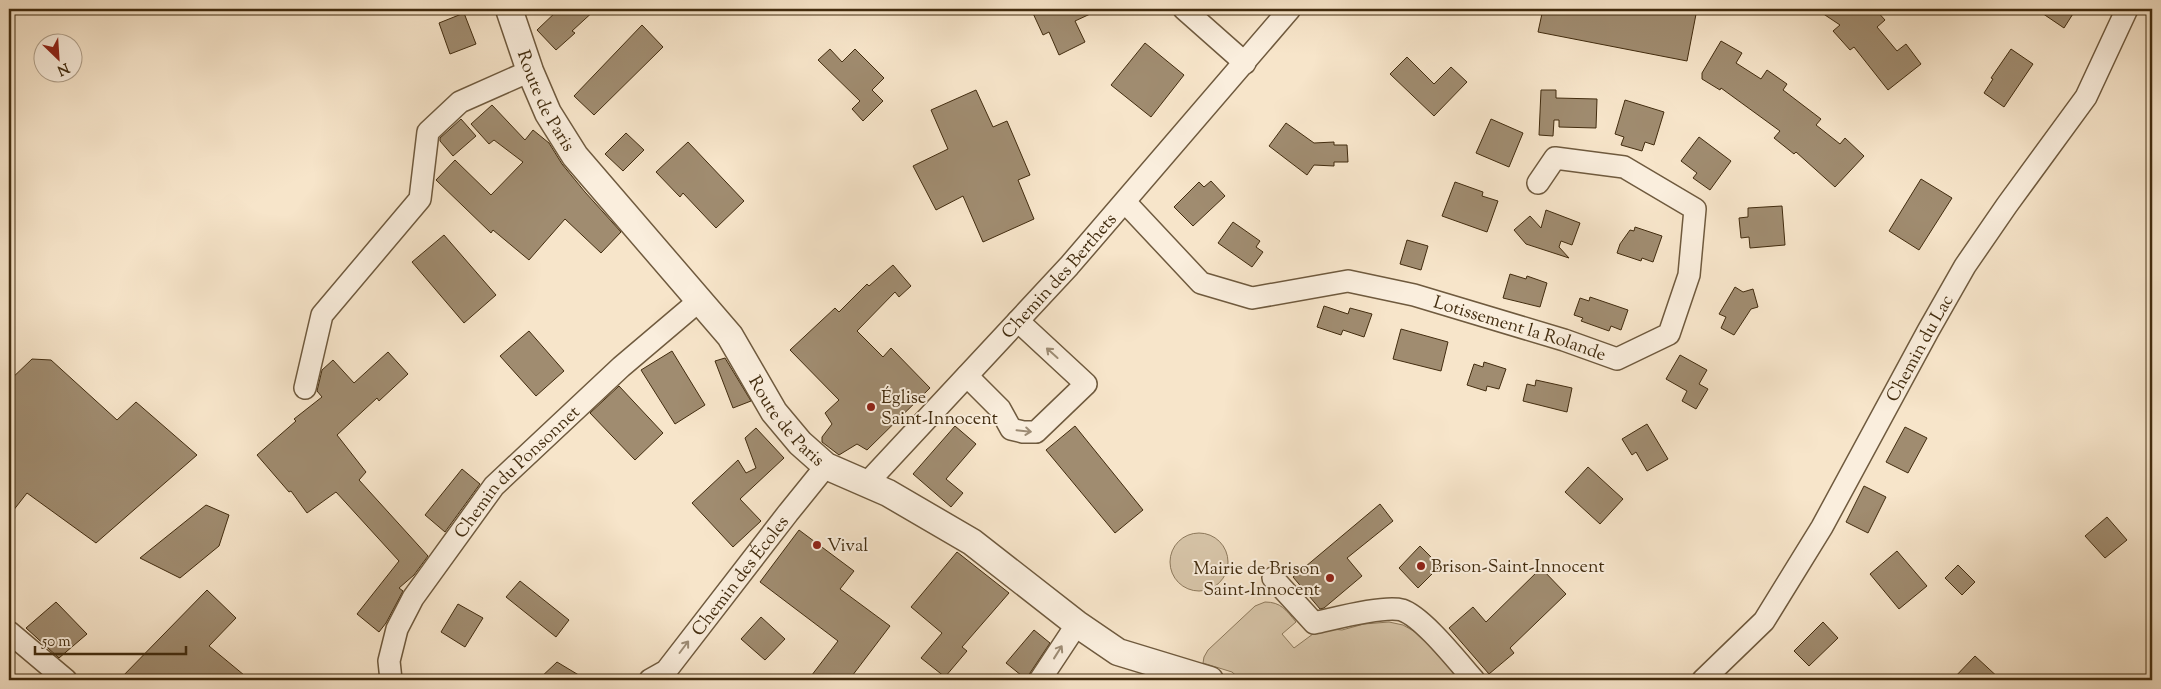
<svg xmlns="http://www.w3.org/2000/svg" width="2161" height="689" viewBox="0 0 2161 689" font-family="'Sorts Mill Goudy',serif">
<style>
.green{fill:#d8c6aa;stroke:#8d795c}
.building{fill:#a08c70;stroke:#422c0f}
.lines{fill:none;stroke-linecap:round;stroke-linejoin:round}
.minor-casing{stroke:#6f5a3e;stroke-width:24}
.tertiary-casing{stroke:#6f5a3e;stroke-width:29}
.minor{stroke:#faeedd;stroke-width:21}
.tertiary{stroke:#faeedd;stroke-width:26}
.oneway{stroke:#9e8d76}
.poi-dot{fill:#8f2418;stroke:#faeedd;stroke-width:2}
.labels{text-anchor:middle;stroke-width:4;stroke-linejoin:round;paint-order:stroke}
.street-label{font-size:18px;fill:#422c0f;stroke:#faeedd}
.poi-label{font-size:18px;fill:#422c0f;stroke:#faeedd;text-anchor:start}
</style>
<rect width="100%" height="100%" fill="#f7e5ca"/>
<filter id="stains"><feTurbulence type="fractalNoise" baseFrequency=".004" numOctaves="4"/><feColorMatrix values="0 0 0 0 .2 0 0 0 0 .09 0 0 0 0 .02 0 0 0 .5 -.17"/></filter>
<radialGradient id="worn" r=".72"><stop offset=".6" stop-color="#630" stop-opacity="0"/><stop offset="1" stop-color="#630" stop-opacity=".3"/></radialGradient>
<g class="green">
<circle cx="1199" cy="562" r="29"/>
<path d="M1265,602C1281,602 1286,610 1296,622L1282,634L1294,648L1321,628L1342,630L1364,624L1389,622L1403,625L1419,634L1460,680H1241L1232,672L1203,663L1204,657L1208,650L1255,606Z"/>
</g>
<g class="building">
<path d="M559,9H596L572,31L575,33L556,50L537,30Z"/>
<path d="M1031,9H1101L1075,21L1085,42L1059,55L1049,32L1043,35Z"/>
<path d="M1543,9H1697L1687,61L1538,32Z"/>
<path d="M1816,9H1875L1885,20L1877,27L1897,51L1906,44L1921,64L1888,90L1854,47L1850,50L1833,31L1840,25Z"/>
<path d="M2036,9H2076L2064,28Z"/>
<path d="M464,13L476,44L450,54L439,23Z"/>
<path d="M642,25L663,47L594,115L574,96Z"/>
<path d="M1721,41L1742,53L1736,63L1761,79L1767,70L1787,84L1783,90L1821,119L1816,125L1840,144L1845,138L1864,156L1835,187L1796,152L1794,154L1774,138L1780,131L1721,88L1720,90L1702,79V73Z"/>
<path d="M1145,43L1184,75L1151,117L1111,85Z"/>
<path d="M830,49L842,62L855,49L884,78L872,90L883,101L863,121L852,109L860,101L818,60Z"/>
<path d="M2011,49L2033,64L2004,107L1984,93L1993,79L1991,78Z"/>
<path d="M1407,57L1434,84L1451,67L1467,82L1434,116L1390,74Z"/>
<path d="M976,90L993,127L1007,121L1030,175L1018,180L1034,219L983,242L963,196L936,210L913,166L948,149L931,110Z"/>
<path d="M1541,90H1556V98L1597,99L1596,128L1559,127V120H1554L1553,136L1539,135Z"/>
<path d="M1625,100L1664,112L1654,145L1645,142L1642,151L1621,145L1624,137L1615,134Z"/>
<path d="M492,105L525,140L533,130L549,143L562,164L585,192L621,232L601,253L565,219L529,260L493,230L491,233L436,180L455,160L491,195L523,162L494,140L489,144L471,124Z"/>
<path d="M461,119L476,136L453,156L440,141V138Z"/>
<path d="M1491,119L1523,133L1509,167L1476,153Z"/>
<path d="M1286,123L1314,143L1334,142V145H1347L1348,162H1334V166L1314,165L1307,175L1269,146Z"/>
<path d="M626,133L644,150L623,171L605,154Z"/>
<path d="M1699,137L1731,161L1710,190L1693,178L1697,173L1681,161Z"/>
<path d="M688,142L744,201L716,228L683,193L680,197L656,172Z"/>
<path d="M1921,179L1952,198L1919,250L1889,231Z"/>
<path d="M1211,181L1225,196L1193,226L1174,207L1199,182L1204,187Z"/>
<path d="M1455,182L1483,192L1482,196L1498,201L1487,232L1442,216Z"/>
<path d="M1782,206L1785,245L1750,248L1749,237L1741,238L1739,218L1748,217V208Z"/>
<path d="M1546,210L1580,223L1572,245L1561,241L1559,247L1569,258L1526,244L1514,230L1530,216L1541,228Z"/>
<path d="M1233,222L1260,241L1256,247L1263,252L1252,267L1218,243Z"/>
<path d="M1635,227L1662,236L1653,262L1642,258L1641,261L1617,253L1620,244L1630,230L1634,231Z"/>
<path d="M444,235L496,295L464,323L412,262Z"/>
<path d="M1407,240L1428,246L1421,270L1400,264Z"/>
<path d="M893,265L911,286L899,297L895,292L857,331L883,357L891,348L930,388L867,450L857,444L839,455L822,442V437L832,424L825,413L839,400L790,350L835,308L839,312L867,284L869,286Z"/>
<path d="M1510,274L1526,279L1527,276L1547,283L1540,307L1503,298Z"/>
<path d="M1735,287L1743,292L1753,289L1758,307L1751,309L1734,335L1721,328L1726,317L1719,314Z"/>
<path d="M1590,297L1628,310L1621,330L1611,326L1609,331L1581,321L1583,318L1574,315L1580,298L1589,301Z"/>
<path d="M1324,306L1348,314L1350,308L1372,314L1364,337L1343,330L1341,335L1317,327Z"/>
<path d="M1401,329L1448,342L1441,371L1393,359Z"/>
<path d="M529,331L564,371L536,396L500,356Z"/>
<path d="M672,351L705,405L675,424L641,370Z"/>
<path d="M388,352L408,374L379,401L377,398L337,435L366,472L359,480L428,556L414,575L399,588L403,591L386,623L379,632L357,614L399,561L336,492L307,513L291,491L289,492L257,455L296,421L294,419L322,397L317,391L322,370L333,360L354,383Z"/>
<path d="M1680,355L1707,370L1699,384L1708,389L1696,409L1682,401L1687,391L1666,379Z"/>
<path d="M725,358L751,401L733,408L715,361Z"/>
<path d="M32,359L51,360L117,420L136,402L197,455L96,543L27,493L9,516V381Z"/>
<path d="M1484,362L1506,369L1499,389L1487,386L1486,391L1467,385L1474,364L1483,367Z"/>
<path d="M1536,380L1572,388L1567,412L1523,401L1527,384L1535,386Z"/>
<path d="M619,386L663,433L635,460L590,413Z"/>
<path d="M1647,424L1668,459L1647,471L1636,452L1632,455L1622,439Z"/>
<path d="M955,426L976,444L946,479L963,493L951,507L913,474Z"/>
<path d="M1075,426L1143,510L1115,533L1046,450Z"/>
<path d="M1905,427L1927,438L1908,473L1886,462Z"/>
<path d="M756,428L784,458L740,499L761,521L733,547L692,503L738,460L746,473L756,468L745,438Z"/>
<path d="M1588,467L1623,499L1600,524L1565,492Z"/>
<path d="M462,469L480,484L445,532L425,515Z"/>
<path d="M1864,486L1886,497L1868,533L1846,522Z"/>
<path d="M1380,504L1393,521L1347,558L1362,576L1324,608L1320,609L1293,577Z"/>
<path d="M206,505L229,515L219,546L180,578L140,558Z"/>
<path d="M2107,517L2127,540L2105,558L2085,536Z"/>
<path d="M799,530L854,571L840,589L890,626L849,680H808L838,641L760,582Z"/>
<path d="M1420,546L1440,566L1418,588L1399,568Z"/>
<path d="M1897,551L1927,586L1899,609L1870,574Z"/>
<path d="M957,552L1009,593L962,647L967,651L945,677L921,658L942,633L911,607Z"/>
<path d="M1958,565L1975,582L1962,595L1945,578Z"/>
<path d="M1541,568L1566,594L1510,648L1514,653L1489,674L1449,628L1473,607L1486,622Z"/>
<path d="M520,581L569,620L556,637L506,597Z"/>
<path d="M207,590L236,618L209,646L250,680H119Z"/>
<path d="M56,602L87,634L59,658L26,628Z"/>
<path d="M458,604L483,618L465,647L441,632Z"/>
<path d="M761,617L785,639L765,660L741,639Z"/>
<path d="M1823,622L1838,638L1809,666L1794,651Z"/>
<path d="M1034,630L1050,643L1030,673L1027,680L1006,663Z"/>
<path d="M1975,656L2001,680H1952Z"/>
<path d="M557,662L587,680H538Z"/>
</g>
<g class="lines">
<g class="minor-casing">
<g id="minor">
<path d="M1184,9L1245,63"/>
<path id="s1" d="M1125,202L1201,283L1252,298L1348,281L1414,295L1564,340L1617,359L1669,334L1689,275L1695,209L1624,167L1555,158L1538,183"/>
<path d="M967,376L1000,409L1011,429L1023,432H1036L1086,384L1018,321"/>
<path d="M305,388L322,315L420,199L428,132L460,102L530,71"/>
<path id="s2" d="M868,482L1069,266L1290,9"/>
<path d="M1273,578L1314,623C1333,619 1384,605 1402,610C1423,617 1458,662 1474,680"/>
<path d="M9,632L66,680"/>
<path id="s3" d="M391,680L389,661L397,629L413,598L494,486L621,367L700,300"/>
<path id="s4" d="M650,680L666,671L788,513L826,466"/>
<path d="M1040,680L1077,624"/>
<path id="s5" d="M1703,680L1764,621L1822,527L1928,331L1965,266L2007,205L2086,97L2127,9"/>
</g>
</g>
<g class="tertiary-casing">
<g id="tertiary">
<path id="s6" d="M509,9L530,71L548,113L575,156L730,336L774,412L800,443L826,466L888,493L972,542L1077,624L1118,652L1210,680"/>
</g>
</g>
<use href="#minor" class="minor"/>
<use href="#tertiary" class="tertiary"/>
</g>
<defs><path id="oneway-shaft" d="M-6 0H5M1.5-3L5.5 0L1.5 3" fill="none" stroke-width="1.6" stroke-linecap="round" stroke-linejoin="round" transform="scale(1.25)"/></defs>
<g class="oneway">
<use href="#oneway-shaft" transform="translate(1052 353) rotate(-138)"/>
<use href="#oneway-shaft" transform="translate(1024 431) rotate(6)"/>
<use href="#oneway-shaft" transform="translate(684 647) rotate(-53)"/>
<use href="#oneway-shaft" transform="translate(1058 652) rotate(-58)"/>
</g>
<g class="poi-dot">
<circle cx="871" cy="407" r="5"/>
<circle cx="817" cy="545" r="5"/>
<circle cx="1421" cy="566" r="5"/>
<circle cx="1330" cy="578" r="5"/>
</g>
<g class="labels">
<g class="street-label">
<text dy="6" stroke="none"><textPath href="#s6" startOffset="99">Route de Paris</textPath></text>
<text dy="6" stroke="none"><textPath href="#s2" startOffset="281">Chemin des Berthets</textPath></text>
<text dy="6" stroke="none"><textPath href="#s1" startOffset="440">Lotissement la Rolande</textPath></text>
<text dy="6" stroke="none"><textPath href="#s5" startOffset="399">Chemin du Lac</textPath></text>
<text dy="6" stroke="none"><textPath href="#s6" startOffset="502">Route de Paris</textPath></text>
<text dy="6" stroke="none"><textPath href="#s3" startOffset="251">Chemin du Ponsonnet</textPath></text>
<text dy="6" stroke="none"><textPath href="#s4" startOffset="139">Chemin des Écoles</textPath></text>
</g>
<g class="poi-label">
<text x="881" y="403">Église<tspan x="881" dy="21">Saint-Innocent</tspan></text>
<text x="827" y="551">Vival</text>
<text x="1431" y="572">Brison-Saint-Innocent</text>
<text x="1320" y="574" text-anchor="end">Mairie de Brison<tspan x="1320" dy="21">Saint-Innocent</tspan></text>
</g>
</g>
<rect width="2161" height="689" fill="none" stroke="#f7e5ca" stroke-width="30"/>
<rect x="10" y="10" width="2141" height="669" fill="none" stroke="#422c0f" stroke-width="2.5"/>
<rect x="15" y="15" width="2131" height="659" fill="none" stroke="#422c0f"/>
<g transform="translate(58 58) rotate(155)"><circle r="24" fill="#faeedd" stroke="#b0a08b"/>
<path d="M0-4L9 19L0 12L-9 19Z" fill="#8f2418"/>
<text y="-8" font-size="14" font-weight="bold" text-anchor="middle" fill="#422c0f">N</text>
</g>
<path d="M35 646v8h151v-8" fill="none" stroke="#422c0f" stroke-width="2.5"/>
<text x="42" y="646" font-size="15" fill="#422c0f" stroke="#faeedd" stroke-width="4" paint-order="stroke">50 m</text>
<rect width="100%" height="100%" filter="url(#stains)"/>
<rect width="100%" height="100%" fill="url(#worn)"/>
</svg>
